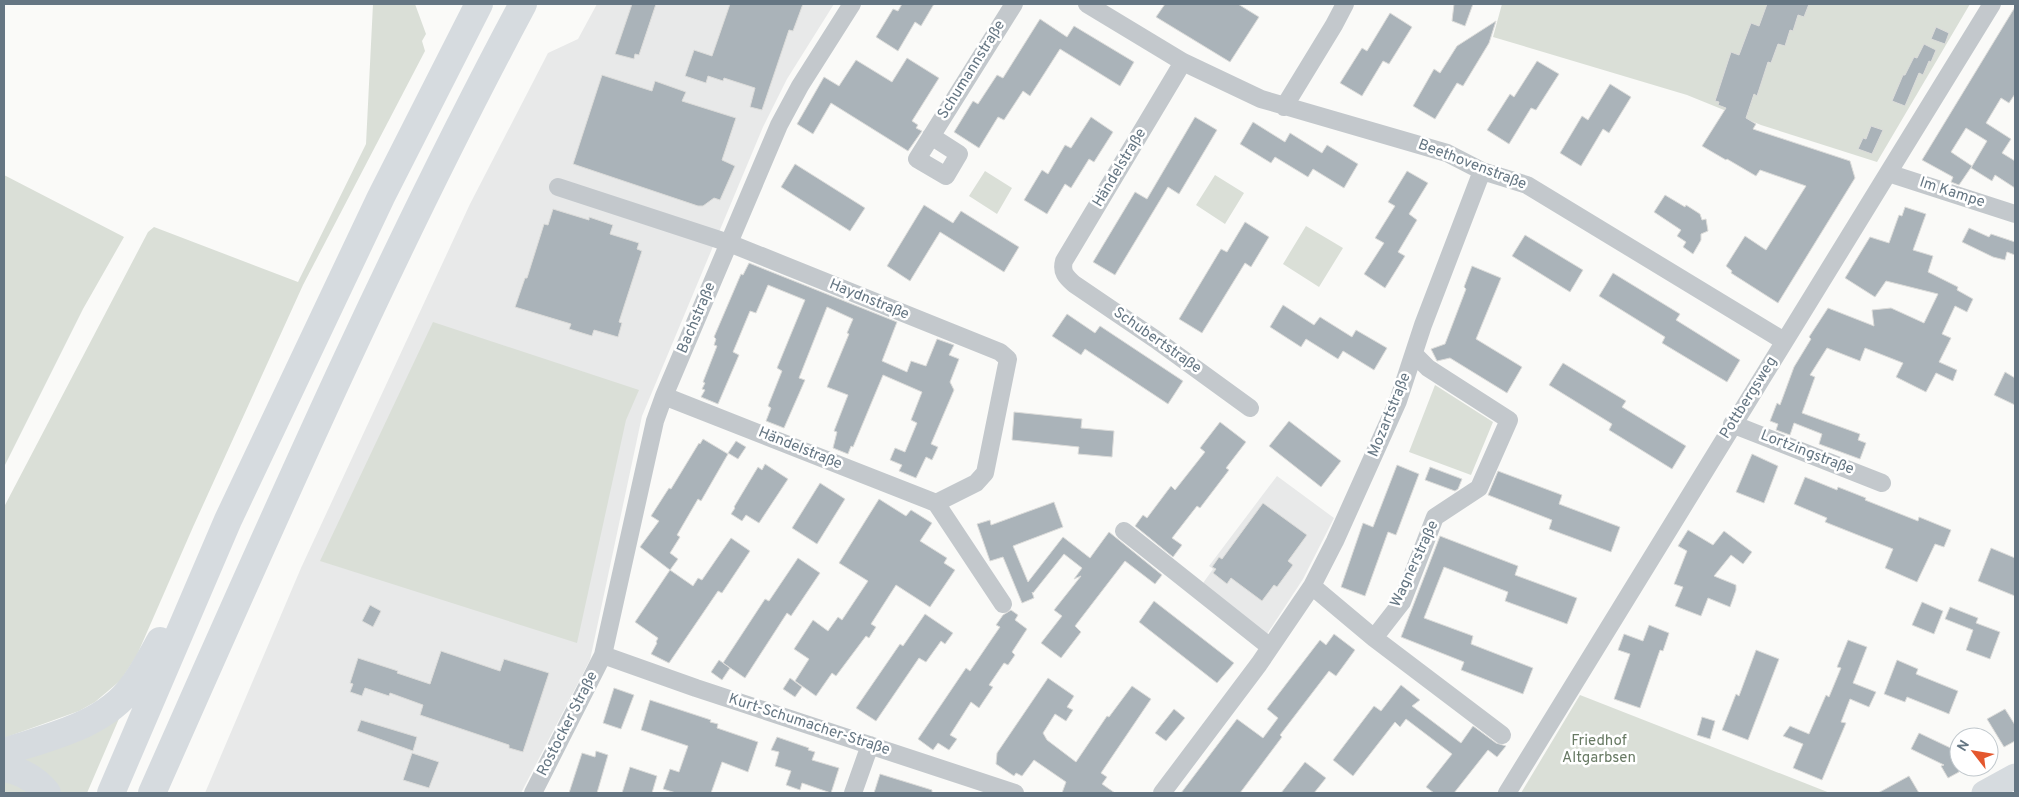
<svg xmlns="http://www.w3.org/2000/svg" width="2019" height="797" font-family="Overpass,sans-serif">
<style>
.built{fill:#e8e9e9}
.green{fill:#dadfd7}
.building{fill:#aab3b9;stroke:#dcdcda}
.lines{fill:none;stroke-linecap:round;stroke-linejoin:round}
.street{stroke:#c3c8cc;stroke-width:18}
.secondary{stroke:#d6dbdf;stroke-width:25}
.highway{stroke:#d6dbdf;stroke-width:28}
.labels{text-anchor:middle;dominant-baseline:central;stroke-width:5;stroke-linejoin:round;paint-order:stroke}
.street-label{font-size:15px;fill:#657683;stroke:#fff}
.park-label{font-size:15px;fill:#687a64;stroke:#fff}
</style>
<rect width="100%" height="100%" fill="#fafaf8"/>
<path class="built" d="M 597,4 L 834,4 L 787,79 L 763,127 L 642,416 L 590,660 L 521,793 L 205,793 L 301,568 L 470,204 L 548,53 L 578,39 Z
M 1277,476 L 1334,518 L 1303,579 L 1267,634 L 1201,586 L 1213,569 L 1209,566 Z"/>
<path class="green" d="M 373,4 L 415,4 L 426,34 L 422,41 L 425,51 L 303,285 L 193,527 L 137,655 L 121,680 L 95,702 L 79,711 L 4,738 L 4,507 L 148,232 L 154,227 L 298,282 L 366,144 Z
M 1502,4 L 1970,4 L 1877,162 L 1761,125 L 1687,95 L 1493,37 Z
M 985,171 L 1012,188 L 997,214 L 969,196 Z
M 4,175 L 124,237 L 83,309 L 4,467 Z
M 1215,175 L 1244,193 L 1225,224 L 1196,205 Z
M 1306,226 L 1343,248 L 1319,287 L 1283,264 Z
M 433,322 L 639,390 L 626,420 L 577,643 L 320,561 Z
M 1435,385 L 1493,422 L 1471,475 L 1409,452 Z
M 1580,695 L 1830,793 L 1521,793 Z
M 121,714 L 87,793 L 56,793 L 4,758 Z
M 4,778 L 31,793 L 4,793 Z"/>
<path class="building" d="M 632,4 L 656,4 L 639,55 L 635,54 L 634,59 L 615,54 Z
M 730,4 L 803,4 L 793,31 L 789,30 L 762,110 L 750,107 L 755,88 L 724,78 L 723,81 L 708,76 L 706,83 L 685,76 L 694,50 L 712,56 Z
M 902,4 L 934,4 L 921,26 L 915,22 L 898,51 L 876,37 L 893,9 L 898,11 Z
M 1165,4 L 1238,4 L 1259,17 L 1230,62 L 1156,17 Z
M 1454,4 L 1473,4 L 1465,26 L 1452,21 Z
M 1767,4 L 1809,4 L 1804,17 L 1798,15 L 1793,31 L 1790,30 L 1785,46 L 1778,44 L 1771,63 L 1768,62 L 1757,96 L 1754,94 L 1746,118 L 1756,124 L 1753,129 L 1850,161 L 1855,178 L 1778,303 L 1731,273 L 1732,271 L 1726,266 L 1745,236 L 1766,250 L 1806,186 L 1760,170 L 1756,176 L 1727,159 L 1726,160 L 1702,146 L 1726,108 L 1718,105 L 1719,102 L 1715,101 L 1731,52 L 1739,55 L 1751,23 L 1759,26 Z
M 2015,7 L 2015,94 L 2009,103 L 2001,98 L 1986,123 L 2011,139 L 2002,153 L 2015,161 L 2015,188 L 1995,175 L 1992,181 L 1971,168 L 1987,141 L 1966,128 L 1951,152 L 1972,166 L 1959,185 L 1951,182 L 1953,177 L 1922,160 Z
M 1390,13 L 1412,27 L 1389,64 L 1383,61 L 1362,96 L 1340,83 L 1362,48 L 1367,51 Z
M 1040,19 L 1067,37 L 1074,26 L 1134,62 L 1120,86 L 1060,49 L 1030,96 L 1023,91 L 1004,120 L 998,117 L 979,148 L 954,132 L 973,101 L 978,104 L 997,75 L 1003,78 Z
M 1496,21 L 1489,43 L 1463,86 L 1457,83 L 1435,119 L 1413,106 L 1434,69 L 1440,73 L 1457,46 Z
M 1936,27 L 1949,33 L 1945,44 L 1931,39 Z
M 1924,44 L 1936,50 L 1931,62 L 1929,61 L 1923,75 L 1919,73 L 1905,106 L 1892,101 L 1903,75 L 1905,75 L 1914,57 L 1917,58 Z
M 907,58 L 939,78 L 912,121 L 918,125 L 916,128 L 922,131 L 908,151 L 831,103 L 813,134 L 797,124 L 824,77 L 839,86 L 856,60 L 892,82 Z
M 1537,61 L 1559,74 L 1536,110 L 1531,108 L 1509,144 L 1487,130 L 1510,94 L 1514,97 Z
M 602,75 L 652,91 L 655,81 L 686,92 L 682,101 L 736,118 L 722,160 L 735,166 L 720,200 L 714,198 L 703,206 L 698,206 L 573,164 Z
M 1610,84 L 1631,97 L 1609,133 L 1603,129 L 1581,166 L 1560,153 L 1582,116 L 1588,120 Z
M 1091,117 L 1113,132 L 1094,162 L 1089,159 L 1071,188 L 1065,184 L 1047,214 L 1024,200 L 1042,170 L 1048,174 L 1065,145 L 1071,148 Z
M 1195,117 L 1217,130 L 1179,194 L 1168,187 L 1115,275 L 1093,262 L 1135,192 L 1147,199 Z
M 1253,122 L 1285,142 L 1290,133 L 1322,153 L 1327,145 L 1358,164 L 1344,188 L 1313,169 L 1308,177 L 1275,157 L 1271,163 L 1240,144 Z
M 1871,126 L 1883,130 L 1872,154 L 1858,149 L 1863,138 L 1866,139 Z
M 795,164 L 865,208 L 850,231 L 781,187 Z
M 1407,171 L 1428,183 L 1409,214 L 1417,220 L 1398,252 L 1405,256 L 1385,288 L 1364,274 L 1384,243 L 1375,238 L 1395,206 L 1388,202 Z
M 1665,195 L 1685,207 L 1686,205 L 1700,214 L 1702,220 L 1706,219 L 1708,231 L 1701,234 L 1701,240 L 1693,254 L 1683,247 L 1686,242 L 1677,236 L 1681,230 L 1654,212 Z
M 924,205 L 953,223 L 961,211 L 1019,247 L 1004,272 L 940,232 L 910,281 L 887,266 Z
M 1905,207 L 1926,214 L 1913,250 L 1933,256 L 1928,272 L 1958,287 L 1957,290 L 1973,299 L 1967,312 L 1955,306 L 1942,334 L 1951,338 L 1939,362 L 1957,370 L 1953,381 L 1936,373 L 1926,392 L 1896,377 L 1903,363 L 1865,348 L 1860,361 L 1827,348 L 1810,375 L 1815,377 L 1802,413 L 1860,434 L 1858,440 L 1866,443 L 1860,459 L 1819,444 L 1822,434 L 1794,423 L 1790,435 L 1776,430 L 1778,424 L 1770,421 L 1777,403 L 1780,405 L 1794,367 L 1811,339 L 1809,337 L 1828,308 L 1874,326 L 1872,310 L 1891,308 L 1924,323 L 1938,294 L 1886,281 L 1875,297 L 1845,278 L 1870,237 L 1889,243 L 1899,215 L 1902,216 Z
M 553,209 L 589,220 L 589,217 L 613,225 L 610,234 L 639,243 L 637,249 L 642,251 L 619,322 L 622,323 L 618,337 L 594,330 L 592,336 L 569,329 L 571,324 L 515,307 L 525,278 L 527,278 L 544,224 L 548,225 Z
M 1245,222 L 1269,237 L 1251,267 L 1245,263 L 1202,333 L 1179,319 L 1221,249 L 1227,252 Z
M 1969,228 L 1989,237 L 1991,234 L 2015,242 L 2015,255 L 2007,252 L 2005,260 L 1993,257 L 1962,242 Z
M 1525,235 L 1583,270 L 1570,292 L 1512,256 Z
M 749,263 L 897,322 L 882,361 L 907,372 L 911,361 L 926,366 L 937,339 L 954,345 L 949,355 L 959,359 L 950,382 L 954,390 L 931,444 L 938,447 L 932,460 L 926,457 L 916,478 L 899,471 L 902,465 L 890,460 L 895,448 L 905,452 L 917,423 L 911,420 L 922,392 L 883,375 L 853,447 L 851,446 L 848,454 L 833,448 L 837,432 L 834,431 L 848,395 L 827,387 L 849,334 L 847,333 L 853,319 L 827,307 L 799,378 L 805,380 L 784,428 L 766,421 L 771,408 L 768,406 L 782,371 L 777,368 L 805,300 L 768,285 L 756,313 L 750,311 L 733,352 L 739,355 L 718,404 L 701,397 L 705,390 L 702,389 L 705,383 L 703,382 L 717,346 L 714,345 L 716,339 L 714,337 L 741,274 L 743,275 Z
M 1472,266 L 1501,278 L 1476,339 L 1522,367 L 1507,393 L 1450,358 L 1437,361 L 1431,349 L 1445,344 L 1466,289 L 1464,287 Z
M 1613,273 L 1680,314 L 1676,320 L 1740,360 L 1727,382 L 1662,343 L 1665,337 L 1599,296 Z
M 1283,305 L 1314,325 L 1320,317 L 1352,337 L 1356,330 L 1387,348 L 1374,370 L 1343,351 L 1338,359 L 1306,339 L 1301,347 L 1270,327 Z
M 1067,314 L 1095,333 L 1100,326 L 1183,381 L 1168,404 L 1085,349 L 1081,355 L 1052,336 Z
M 1563,363 L 1626,401 L 1622,407 L 1686,446 L 1672,469 L 1609,430 L 1612,424 L 1549,385 Z
M 2005,372 L 2015,378 L 2015,405 L 1994,395 Z
M 1014,412 L 1082,419 L 1081,428 L 1114,431 L 1112,457 L 1078,454 L 1079,447 L 1012,440 Z
M 1289,421 L 1341,461 L 1321,487 L 1269,446 Z
M 1220,422 L 1246,442 L 1226,468 L 1229,470 L 1200,508 L 1197,506 L 1172,538 L 1182,545 L 1173,557 L 1135,526 L 1143,515 L 1147,518 L 1171,486 L 1175,490 L 1205,452 L 1200,448 Z
M 703,439 L 728,454 L 701,501 L 698,499 L 677,535 L 680,537 L 670,553 L 678,559 L 670,570 L 640,547 L 659,521 L 651,516 L 669,488 L 671,489 L 699,443 L 700,444 Z
M 736,441 L 746,447 L 738,459 L 728,453 Z
M 1752,454 L 1778,466 L 1764,503 L 1736,492 Z
M 765,464 L 788,479 L 759,523 L 746,515 L 742,521 L 731,514 L 735,508 L 734,507 L 758,467 L 762,470 Z
M 1397,465 L 1419,474 L 1396,535 L 1388,532 L 1365,596 L 1341,587 L 1363,523 L 1373,527 Z
M 1430,467 L 1462,479 L 1458,489 L 1455,491 L 1425,480 Z
M 1498,471 L 1562,495 L 1559,504 L 1620,527 L 1611,552 L 1549,529 L 1552,520 L 1488,495 Z
M 1805,477 L 1837,490 L 1838,487 L 1866,498 L 1865,500 L 1918,521 L 1919,517 L 1951,530 L 1944,547 L 1935,544 L 1917,582 L 1885,568 L 1893,549 L 1825,522 L 1827,518 L 1794,504 Z
M 820,483 L 845,499 L 817,544 L 792,528 Z
M 879,499 L 906,516 L 911,510 L 932,523 L 920,541 L 947,558 L 944,563 L 955,570 L 930,607 L 896,585 L 871,624 L 876,627 L 869,638 L 866,636 L 836,676 L 832,673 L 816,696 L 795,681 L 809,659 L 794,649 L 813,620 L 828,631 L 838,617 L 842,620 L 868,581 L 839,563 Z
M 1054,502 L 1063,527 L 1013,546 L 1028,582 L 1063,537 L 1090,558 L 1109,532 L 1162,575 L 1155,584 L 1125,561 L 1075,626 L 1081,632 L 1061,658 L 1041,643 L 1062,616 L 1054,610 L 1081,576 L 1074,579 L 1082,568 L 1064,554 L 1033,593 L 1032,592 L 1034,598 L 1022,603 L 1003,557 L 990,561 L 977,524 L 990,520 L 991,525 Z
M 1263,503 L 1307,535 L 1288,561 L 1293,565 L 1277,587 L 1274,585 L 1262,601 L 1231,578 L 1227,584 L 1213,573 L 1216,569 L 1212,567 L 1219,557 L 1222,559 Z
M 1688,530 L 1713,545 L 1724,531 L 1752,552 L 1743,564 L 1731,555 L 1714,576 L 1736,585 L 1736,590 L 1730,607 L 1708,598 L 1701,616 L 1675,606 L 1683,587 L 1674,584 L 1687,551 L 1678,546 Z
M 1440,536 L 1518,566 L 1515,575 L 1577,598 L 1567,624 L 1505,601 L 1508,592 L 1444,567 L 1424,618 L 1473,636 L 1471,644 L 1533,668 L 1523,694 L 1461,670 L 1464,662 L 1401,637 Z
M 731,538 L 750,551 L 722,593 L 718,591 L 669,663 L 651,654 L 657,643 L 656,642 L 658,638 L 635,622 L 670,570 L 693,586 L 698,578 L 702,580 Z
M 1991,548 L 2015,558 L 2015,596 L 1978,581 Z
M 798,558 L 820,573 L 791,616 L 787,613 L 745,678 L 723,663 L 765,599 L 769,601 Z
M 1154,601 L 1234,663 L 1217,683 L 1139,622 Z
M 1922,602 L 1943,611 L 1934,634 L 1912,625 Z
M 370,605 L 381,611 L 373,627 L 362,621 Z
M 1950,607 L 1978,618 L 1976,623 L 2000,632 L 1990,659 L 1966,650 L 1973,630 L 1945,619 Z
M 1011,610 L 1018,615 L 1015,620 L 1027,629 L 1012,652 L 1015,655 L 1008,665 L 1004,663 L 989,685 L 993,687 L 979,708 L 971,702 L 950,735 L 957,739 L 949,750 L 938,743 L 933,750 L 918,739 L 966,668 L 970,671 L 991,640 L 1000,627 L 996,625 L 1003,615 Z
M 925,614 L 953,633 L 945,644 L 941,641 L 926,662 L 919,658 L 876,721 L 856,708 L 900,644 L 903,646 Z
M 1649,625 L 1669,633 L 1663,651 L 1660,650 L 1640,708 L 1614,699 L 1630,654 L 1618,650 L 1624,634 L 1643,641 Z
M 1334,634 L 1355,650 L 1336,676 L 1329,671 L 1280,735 L 1282,737 L 1240,793 L 1181,793 L 1237,719 L 1263,738 L 1278,718 L 1267,709 L 1320,640 L 1326,645 Z
M 1848,640 L 1867,647 L 1853,683 L 1876,692 L 1869,707 L 1850,699 L 1841,722 L 1846,723 L 1822,780 L 1793,768 L 1803,744 L 1783,736 L 1790,726 L 1809,734 L 1826,695 L 1829,697 L 1841,668 L 1837,667 Z
M 1756,650 L 1779,659 L 1748,740 L 1722,730 L 1736,694 L 1739,696 Z
M 441,651 L 500,671 L 504,659 L 549,673 L 523,752 L 509,748 L 509,745 L 420,715 L 423,705 L 390,693 L 389,696 L 365,688 L 362,696 L 350,692 L 353,684 L 350,683 L 358,658 L 398,671 L 397,673 L 430,684 Z
M 719,660 L 730,668 L 722,680 L 711,672 Z
M 1897,660 L 1918,669 L 1916,674 L 1958,691 L 1949,714 L 1907,697 L 1905,702 L 1884,694 Z
M 790,678 L 802,687 L 795,697 L 783,689 Z
M 1048,678 L 1074,696 L 1067,707 L 1073,710 L 1066,721 L 1055,714 L 1043,733 L 1047,740 L 1076,762 L 1107,716 L 1109,717 L 1132,686 L 1151,699 L 1101,773 L 1107,777 L 1102,784 L 1115,793 L 1062,793 L 1066,782 L 1034,760 L 1022,776 L 1016,773 L 1014,776 L 996,764 L 997,753 Z
M 1401,685 L 1420,700 L 1412,706 L 1461,743 L 1473,726 L 1496,743 L 1506,746 L 1497,757 L 1488,750 L 1454,793 L 1434,793 L 1426,787 L 1452,754 L 1406,719 L 1400,727 L 1395,722 L 1353,776 L 1333,760 L 1374,706 L 1381,711 Z
M 614,688 L 634,695 L 621,729 L 603,723 Z
M 650,700 L 711,720 L 710,722 L 718,724 L 717,728 L 758,742 L 748,772 L 722,762 L 711,793 L 676,793 L 663,789 L 670,769 L 679,772 L 688,746 L 641,730 Z
M 1174,709 L 1185,718 L 1166,741 L 1155,733 Z
M 2005,709 L 2015,725 L 2015,741 L 2004,747 L 1987,719 Z
M 1702,717 L 1715,721 L 1710,739 L 1697,735 Z
M 361,720 L 417,737 L 413,751 L 357,731 Z
M 1919,733 L 1959,752 L 1959,772 L 1948,778 L 1941,766 L 1944,765 L 1911,749 Z
M 777,737 L 809,748 L 808,750 L 815,752 L 812,760 L 839,768 L 831,793 L 802,783 L 800,790 L 786,785 L 791,771 L 775,766 L 779,752 L 771,750 Z
M 596,751 L 608,755 L 597,793 L 569,793 L 582,753 L 595,757 Z
M 412,753 L 439,762 L 429,788 L 403,780 Z
M 1305,762 L 1326,778 L 1314,793 L 1281,793 Z
M 630,767 L 657,776 L 652,793 L 622,793 Z
M 880,774 L 932,790 L 932,793 L 874,793 Z
M 1909,776 L 1919,793 L 1878,793 Z"/>
<g class="lines">
<path class="street" d="M 1087,4 L 1183,62 L 1261,99 L 1447,153 L 1482,171 L 1527,185 L 1784,341
M 1183,62 L 1064,261 C 1061,272 1066,277 1074,284 L 1155,339 L 1250,408
M 1284,107 L 1334,25 L 1345,4
M 931,136 L 959,154 L 946,176 L 917,159 L 1014,4
M 1888,173 L 2015,214
M 558,187 L 729,243 L 1000,352 L 1008,359 L 985,473 L 976,483 L 936,503 L 664,396
M 1732,424 L 1882,483
M 936,503 L 1003,604
M 1124,531 L 1270,647
M 1312,586 L 1374,638 L 1502,735
M 1374,638 L 1402,602 L 1435,517 L 1479,488 L 1509,420 L 1428,368 L 1414,354
M 603,655 L 696,688 L 1015,793
M 533,793 L 603,655 L 655,421 L 664,396 L 779,125 L 800,86 L 852,4
M 853,793 L 870,745
M 1162,793 L 1259,664 L 1312,586 L 1335,541 L 1398,401 L 1423,325 L 1482,171
M 1507,793 L 1992,4"/>
<path class="secondary" d="M 1984,793 L 2015,776"/>
<path class="highway" d="M 4,752 C 48,737 103,726 132,687 C 143,673 151,657 160,641
M 4,768 C 21,771 36,779 47,793
M 111,793 L 228,520 L 381,197 L 479,4
M 152,793 C 270,527 386,260 523,4"/>
</g>
<g class="labels">
<g class="street-label">
<text transform="translate(972 70) rotate(-58)">Schumannstraße</text>
<text transform="translate(1472 165) rotate(21)">Beethovenstraße</text>
<text transform="translate(1120 168) rotate(-59)">Händelstraße</text>
<text transform="translate(1952 193) rotate(18)">Im Kampe</text>
<text transform="translate(869 300) rotate(22)">Haydnstraße</text>
<text transform="translate(697 318) rotate(-67)">Bachstraße</text>
<text transform="translate(1157 341) rotate(35)">Schubertstraße</text>
<text transform="translate(1749 398) rotate(-58)">Pottbergsweg</text>
<text transform="translate(1390 415) rotate(-68)">Mozartstraße</text>
<text transform="translate(800 449) rotate(22)">Händelstraße</text>
<text transform="translate(1807 453) rotate(21)">Lortzingstraße</text>
<text transform="translate(1415 564) rotate(-65)">Wagnerstraße</text>
<text transform="translate(568 724) rotate(-63)">Rostocker Straße</text>
<text transform="translate(809 725) rotate(18)">Kurt-Schumacher-Straße</text>
</g>
<g class="park-label">
<text x="1599" y="741">Friedhof<tspan x="1599" dy="17">Altgarbsen</tspan></text>
</g>
</g>
<rect width="2019" height="797" fill="none" stroke="#657683" stroke-width="10"/>
<g transform="translate(1974 752) rotate(301)"><circle r="24" fill="#ffffff" stroke="#c1c8cd"/>
<path d="M0-4L9 19L0 12L-9 19Z" fill="#e4572e"/>
<text y="-8" font-size="14" font-weight="bold" text-anchor="middle" fill="#657683">N</text>
</g>
</svg>
